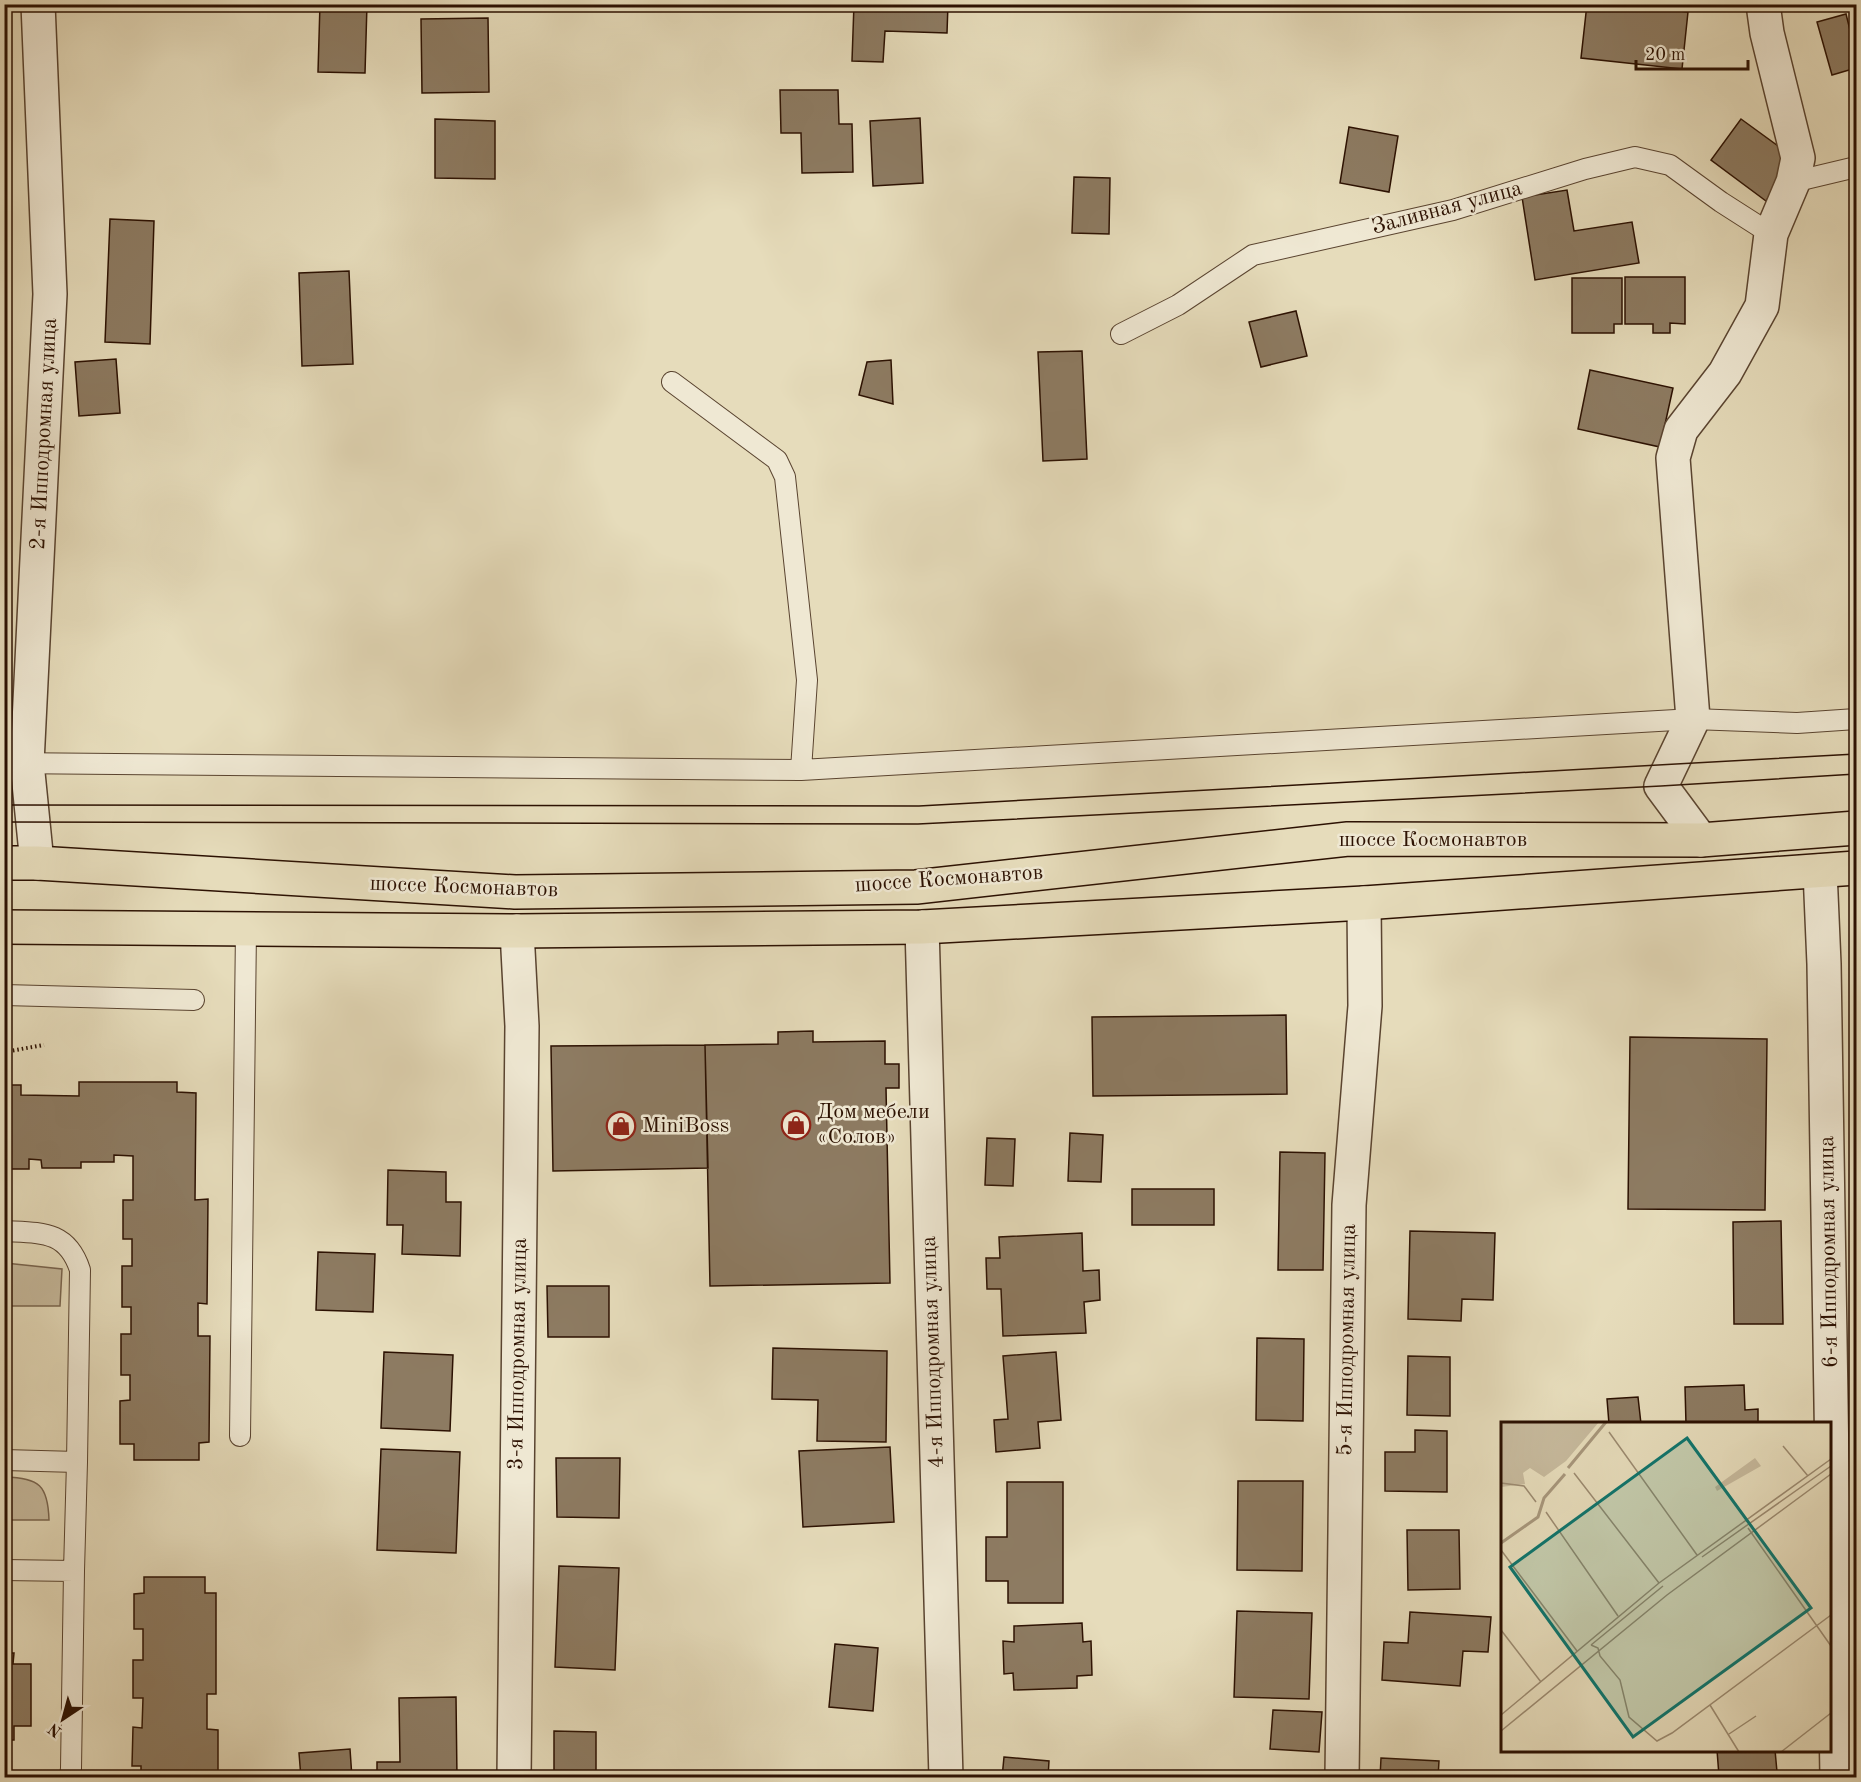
<svg xmlns="http://www.w3.org/2000/svg" width="1861" height="1782" font-family="'Old Standard TT',serif">
<style>
.green{fill:#c6b99c;stroke:#79654f;stroke-width:1.5}
.building{fill:#8d7b62;stroke:#2c1102;stroke-width:1.5}
.lines{fill:none;stroke-linecap:round;stroke-linejoin:round}
.service-casing{stroke:#5a4430;stroke-width:22}
.minor-casing{stroke:#5a4430;stroke-width:36}
.primary-casing{stroke:#2c1102;stroke-width:36}
.path{stroke:#2c1102;stroke-width:4;stroke-dasharray:1.5 3;stroke-linecap:butt}
.service{stroke:#efe8d3;stroke-width:20}
.minor{stroke:#efe8d3;stroke-width:33}
.primary{stroke:#e6dcbb;stroke-width:33}
.tram{stroke:#2c1102;stroke-width:1.5}
.labels{text-anchor:middle;dominant-baseline:central;stroke-width:5;stroke-linejoin:round;paint-order:stroke}
.street-label{font-size:22px;fill:#2c1102;stroke:#efe8d3}
.poi-label{font-size:22px;fill:#2c1102;stroke:#efe8d3;text-anchor:start}
.inset-river{fill:none;stroke:#a7977c;stroke-width:3}
.inset-road{fill:none;stroke:#9c8b71;stroke-width:1.5}
.view{fill:#0f766e;fill-opacity:0.15;stroke:#0f766e;stroke-width:3}
.inset-edge{fill:none;stroke:#2c1102;stroke-width:3}
</style>
<rect width="100%" height="100%" fill="#e6dcbb"/>
<filter id="stains"><feTurbulence type="fractalNoise" baseFrequency=".00333" numOctaves="4"/><feColorMatrix values="0 0 0 0 .2 0 0 0 0 .09 0 0 0 0 .02 0 0 0 .5 -.17"/></filter>
<radialGradient id="worn" r=".72"><stop offset=".6" stop-color="#630" stop-opacity="0"/><stop offset="1" stop-color="#630" stop-opacity=".3"/></radialGradient>
<path class="green" d="M 5,1263 L 62,1269 L 60,1306 L 5,1306 Z
M 5,1477 C 39,1478 48,1485 49,1520 L 5,1520 Z"/>
<path class="building" d="M 320,4 L 367,4 L 365,73 L 318,72 Z
M 854,4 L 948,4 L 947,33 L 885,31 L 883,62 L 852,61 Z
M 1587,4 L 1618,4 L 1688,12 L 1682,69 L 1581,58 Z
M 1846,14 L 1856,54 L 1856,68 L 1832,75 L 1817,22 Z
M 488,18 L 489,92 L 422,93 L 421,19 Z
M 780,90 L 838,90 L 839,124 L 852,124 L 853,172 L 802,173 L 801,133 L 781,133 Z
M 4,112 L 6,201 L 4,201 Z
M 920,118 L 923,183 L 873,186 L 870,121 Z
M 435,119 L 495,121 L 495,179 L 435,178 Z
M 1741,119 L 1796,159 L 1766,201 L 1711,160 Z
M 1349,127 L 1398,136 L 1389,192 L 1340,183 Z
M 1074,177 L 1110,178 L 1109,234 L 1072,233 Z
M 1567,190 L 1574,231 L 1632,222 L 1639,263 L 1535,280 L 1522,197 Z
M 110,219 L 154,221 L 150,344 L 105,342 Z
M 349,271 L 353,364 L 302,366 L 299,273 Z
M 1625,277 L 1685,277 L 1685,324 L 1670,323 L 1670,333 L 1653,333 L 1653,324 L 1625,324 Z
M 1572,278 L 1622,278 L 1622,324 L 1614,324 L 1614,333 L 1572,333 Z
M 1296,311 L 1307,356 L 1261,367 L 1249,322 Z
M 1082,351 L 1087,459 L 1043,461 L 1038,352 Z
M 116,359 L 120,413 L 79,416 L 75,362 Z
M 891,360 L 893,404 L 859,395 L 867,362 Z
M 1590,370 L 1673,388 L 1660,447 L 1578,429 Z
M 1286,1015 L 1287,1094 L 1093,1096 L 1092,1017 Z
M 813,1031 L 813,1042 L 885,1041 L 885,1064 L 899,1064 L 899,1088 L 886,1088 L 890,1283 L 710,1286 L 705,1045 L 778,1044 L 778,1032 Z
M 1630,1037 L 1767,1039 L 1765,1210 L 1628,1209 Z
M 705,1045 L 708,1168 L 553,1171 L 551,1046 Z
M 79,1082 L 177,1082 L 177,1092 L 196,1093 L 195,1200 L 208,1199 L 207,1304 L 198,1303 L 198,1336 L 210,1336 L 209,1442 L 199,1443 L 199,1460 L 134,1460 L 134,1444 L 120,1444 L 120,1401 L 130,1400 L 130,1375 L 121,1375 L 121,1334 L 131,1334 L 131,1307 L 122,1307 L 122,1266 L 132,1266 L 132,1239 L 123,1239 L 123,1200 L 133,1200 L 133,1156 L 114,1155 L 114,1162 L 81,1162 L 81,1168 L 42,1168 L 41,1160 L 29,1159 L 29,1169 L 4,1169 L 4,1085 L 21,1085 L 21,1095 L 79,1096 Z
M 1070,1133 L 1103,1135 L 1101,1182 L 1068,1181 Z
M 987,1138 L 1015,1139 L 1013,1186 L 985,1185 Z
M 1280,1152 L 1325,1153 L 1323,1270 L 1278,1270 Z
M 388,1170 L 446,1172 L 446,1202 L 461,1202 L 460,1256 L 402,1254 L 403,1225 L 387,1225 Z
M 1132,1189 L 1214,1189 L 1214,1225 L 1132,1225 Z
M 1781,1221 L 1783,1324 L 1734,1324 L 1733,1222 Z
M 1410,1231 L 1495,1233 L 1493,1300 L 1462,1299 L 1461,1321 L 1408,1319 Z
M 1082,1233 L 1083,1271 L 1099,1270 L 1100,1300 L 1084,1302 L 1086,1333 L 1003,1336 L 1001,1289 L 987,1289 L 986,1258 L 1000,1258 L 999,1237 Z
M 318,1252 L 375,1254 L 373,1312 L 316,1310 Z
M 547,1286 L 609,1286 L 609,1337 L 548,1337 Z
M 1257,1338 L 1304,1339 L 1303,1421 L 1256,1420 Z
M 773,1348 L 887,1351 L 886,1442 L 817,1441 L 818,1400 L 772,1399 Z
M 384,1352 L 453,1355 L 450,1431 L 381,1428 Z
M 1056,1352 L 1061,1420 L 1038,1422 L 1040,1448 L 996,1452 L 994,1420 L 1008,1419 L 1003,1356 Z
M 1408,1356 L 1450,1357 L 1450,1416 L 1407,1415 Z
M 1744,1385 L 1745,1410 L 1758,1409 L 1758,1424 L 1686,1424 L 1685,1387 Z
M 1638,1397 L 1641,1424 L 1609,1424 L 1607,1399 Z
M 1415,1430 L 1447,1431 L 1447,1492 L 1385,1491 L 1385,1452 L 1415,1452 Z
M 890,1447 L 894,1522 L 803,1527 L 799,1451 Z
M 381,1449 L 460,1452 L 456,1553 L 377,1550 Z
M 556,1458 L 620,1458 L 619,1518 L 557,1517 Z
M 1238,1481 L 1303,1481 L 1302,1571 L 1237,1570 Z
M 1007,1482 L 1063,1482 L 1063,1603 L 1008,1603 L 1008,1581 L 986,1581 L 986,1537 L 1007,1537 Z
M 1407,1530 L 1459,1530 L 1460,1589 L 1408,1590 Z
M 559,1566 L 619,1568 L 615,1670 L 555,1667 Z
M 144,1577 L 205,1577 L 205,1593 L 216,1593 L 216,1694 L 207,1694 L 207,1729 L 218,1730 L 218,1778 L 141,1778 L 141,1766 L 132,1766 L 133,1727 L 142,1728 L 143,1698 L 133,1698 L 133,1660 L 143,1660 L 143,1629 L 134,1629 L 134,1594 L 144,1593 Z
M 1237,1611 L 1312,1613 L 1309,1699 L 1234,1697 Z
M 1410,1612 L 1491,1617 L 1488,1652 L 1463,1651 L 1460,1686 L 1382,1680 L 1384,1642 L 1408,1643 Z
M 1082,1623 L 1083,1642 L 1091,1641 L 1092,1675 L 1077,1676 L 1077,1688 L 1014,1690 L 1013,1673 L 1004,1674 L 1003,1641 L 1014,1642 L 1014,1626 Z
M 835,1644 L 878,1648 L 873,1711 L 829,1707 Z
M 4,1653 L 14,1653 L 13,1664 L 31,1664 L 31,1726 L 14,1726 L 14,1740 L 4,1740 Z
M 456,1697 L 457,1778 L 377,1778 L 377,1762 L 400,1762 L 399,1698 Z
M 1273,1710 L 1322,1712 L 1319,1752 L 1270,1749 Z
M 554,1731 L 596,1732 L 596,1778 L 554,1778 Z
M 350,1749 L 352,1778 L 301,1778 L 299,1753 Z
M 1717,1750 L 1775,1750 L 1777,1772 L 1719,1776 Z
M 1004,1757 L 1049,1761 L 1048,1778 L 1002,1778 Z
M 1381,1758 L 1439,1761 L 1438,1778 L 1380,1778 Z"/>
<g class="lines">
<g class="service-casing">
<path id="service" d="M 1793,182 L 1856,167
M 1121,334 L 1178,305 L 1253,255 L 1453,210 L 1585,169 L 1635,157 L 1670,165 L 1721,202 L 1771,234
M 672,382 L 777,460 L 785,477 L 807,680 L 801,770
M 4,763 L 801,770 L 1693,719 L 1797,723 L 1856,719
M 4,995 L 194,1000
M 4,1231 C 41,1233 67,1230 80,1270 L 77,1462 L 4,1460
M 240,1436 L 246,929
M 4,1570 L 74,1571 L 71,1768 L 70,1778
M 74,1571 L 77,1462"/>
</g>
<g class="minor-casing">
<path id="minor" d="M 1701,840 L 1661,786 L 1693,719 L 1673,458 L 1681,430 L 1725,373 L 1762,306 L 1771,234 L 1793,182 L 1798,158 L 1767,33 L 1763,4
M 37,863 L 27,763 L 50,294 L 38,4
M 1820,871 L 1824,964 L 1837,1778
M 922,927 L 946,1778
M 514,1778 L 522,1026 L 517,931
M 1342,1778 L 1349,1205 L 1365,1006 L 1364,903"/>
</g>
<g class="primary-casing">
<path id="primary" d="M 4,863 L 37,863 L 515,892 L 916,887 L 1348,839 L 1701,840 L 1856,828
M 4,927 L 517,931 L 922,927 L 1364,903 L 1856,868"/>
</g>
<path class="path" d="M 4,1052 L 44,1045
M 4,1056 L 10,1056"/>
<use href="#service" class="service"/>
<use href="#minor" class="minor"/>
<use href="#primary" class="primary"/>
<path class="tram" d="M 4,805 L 919,806 L 1856,754
M 4,822 L 918,824 L 1661,786 L 1856,774"/>
</g>
<defs>
<g id="shop-ring" transform="scale(1.5)"><circle r="9.5" fill="#efe8d3" stroke="#8f2418" stroke-width="1.5"/><path d="M-5-2.5h2.3a2.7 3.5 0 0 1 5.4 0H5L5.5 6h-11ZM-1.5-2.5h3a1.5 2.3 0 0 0-3 0Z" fill="#8f2418"/></g>
</defs>
<g fill-rule="evenodd">
<use href="#shop-ring" x="796" y="1125"/>
<use href="#shop-ring" x="621" y="1126"/>
</g>
<g class="labels">
<g class="street-label">
<text transform="translate(1447 208) rotate(-15)">Заливная улица</text>
<text transform="translate(44 434) rotate(-87)">2-я Ипподромная улица</text>
<text x="1433" y="840">шоссе Космонавтов</text>
<text transform="translate(949 879) rotate(-4)">шоссе Космонавтов</text>
<text transform="translate(464 887) rotate(2)">шоссе Космонавтов</text>
<text transform="translate(1829 1252) rotate(-91)">6-я Ипподромная улица</text>
<text transform="translate(1347 1340) rotate(-89)">5-я Ипподромная улица</text>
<text transform="translate(933 1352) rotate(-92)">4-я Ипподромная улица</text>
<text transform="translate(518 1354) rotate(-89)">3-я Ипподромная улица</text>
</g>
<g class="poi-label">
<text x="817" y="1112">Дом мебели<tspan x="817" dy="25">«Солов»</tspan></text>
<text x="642" y="1126">MiniBoss</text>
</g>
</g>
<g transform="translate(1501 1422)">
<rect width="330" height="330" fill="#e6dcbb"/>
<path d="M 0,0 L 98,0 L 65,39 L 43,55 L 29,46 L 22,51 L 24,62 L 0,65 ZM 254,36 L 260,44 L 216,69 L 214,65 Z" fill="#c6b99c"/>
<path class="inset-river" d="M 67,46 L 105,0M 0,121 L 37,95 L 43,76 L 64,52"/>
<path class="inset-road" d="M 108,10 L 196,133M 282,24 L 307,54M 73,51 L 158,161M 0,61 L 23,64 L 35,80M 45,90 L 117,194M 247,106 L 330,224M 0,128 L 76,229M 201,135 L 330,44M 0,208 L 40,260M 90,223 L 97,226 L 99,234 L 119,258 L 128,295 L 156,319 L 171,311 L 330,193M 90,223 L 162,164M 209,283 L 238,330M 0,293 L 158,161 L 330,37M 0,309 L 166,173 L 330,52M 228,312 L 255,294M 280,330 L 330,291"/>
<path class="view" d="M 186,16 L 310,186 L 132,315 L 9,145 Z"/>
<rect width="330" height="330" class="inset-edge"/>
</g>
<rect width="1861" height="1782" fill="none" stroke="#e6dcbb" stroke-width="24"/>
<rect x="6" y="6" width="1849" height="1770" fill="none" stroke="#2c1102" stroke-width="3"/>
<rect x="12" y="12" width="1837" height="1758" fill="none" stroke="#2c1102" stroke-width="1.5"/>
<g transform="translate(63 1719) rotate(216)" stroke="#efe8d3" stroke-width="4.5" paint-order="stroke">
<path d="M0-4.5L10 22L0 15L-10 22Z" fill="#2c1102"/>
<text y="-9" font-size="16" font-weight="bold" text-anchor="middle" fill="#2c1102">N</text>
</g>
<path d="M1636 60v9h112v-9" fill="none" stroke="#2c1102" stroke-width="3"/>
<text x="1645" y="60" font-size="18" fill="#2c1102" stroke="#efe8d3" stroke-width="4.5" paint-order="stroke">20 m</text>
<rect width="100%" height="100%" filter="url(#stains)"/>
<rect width="100%" height="100%" fill="url(#worn)"/>
</svg>
